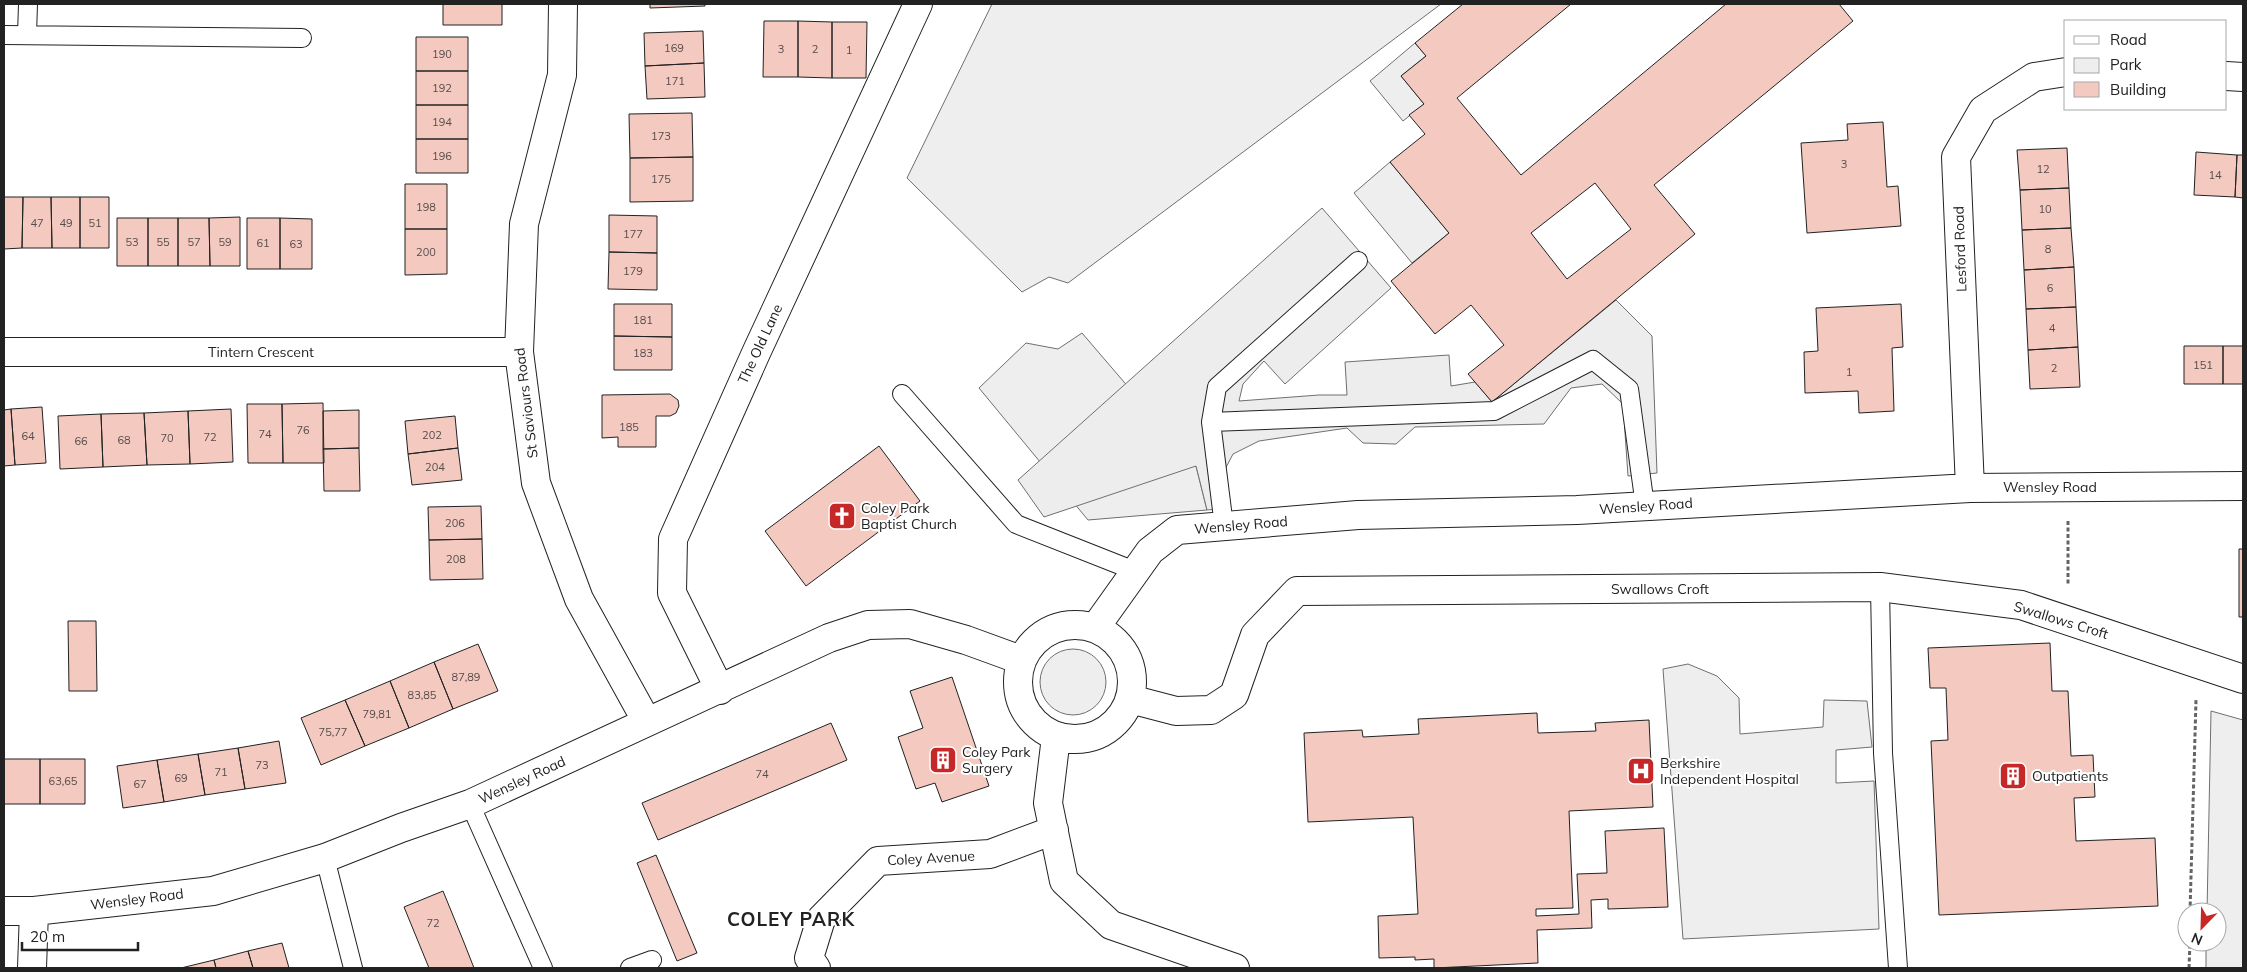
<svg xmlns="http://www.w3.org/2000/svg" width="2247" height="972" font-family="Mulish,sans-serif">
<style>
.green{fill:#eee;stroke:#6f6f6f}
.parking{fill:#ededed;stroke:#6f6f6f}
.building{fill:#f3c9c0;stroke:#222;fill-rule:evenodd}
.lines{fill:none;stroke-linecap:round;stroke-linejoin:round}
.lane-casing{stroke:#222;stroke-width:20}
.street-casing{stroke:#222;stroke-width:30}
.path{stroke:#646464;stroke-width:3;stroke-dasharray:4 2.5;stroke-linecap:butt}
.lane{stroke:#fff;stroke-width:18}
.street{stroke:#fff;stroke-width:28}
.labels{text-anchor:middle;dominant-baseline:central;stroke-width:4;stroke-linejoin:round;paint-order:stroke}
.number-label{font-size:11px;fill:#564c4a}
.street-label{font-size:14px;fill:#222;stroke:#fff}
.poi-label{font-size:14px;fill:#222;stroke:#fff;text-anchor:start}
.district-label{font-size:19px;font-weight:bold;letter-spacing:1px;fill:#222;stroke:#fff}
</style>
<rect width="100%" height="100%" fill="#fff"/>
<path class="green" d="M 992,4 L 1441,4 L 1068,283 L 1049,277 L 1022,292 L 907,178 Z
M 1415,43 L 1426,56 L 1401,76 L 1424,104 L 1403,121 L 1370,81 Z
M 1390,162 L 1449,233 L 1412,263 L 1354,193 Z
M 1082,333 L 1196,466 L 1207,510 L 1088,520 L 979,388 L 1026,343 L 1058,349 Z
M1040 682a33 33 0 1 1 66 0a33 33 0 1 1-66 0Z
M 1688,664 L 1717,676 L 1739,698 L 1740,734 L 1823,727 L 1824,700 L 1867,701 L 1872,747 L 1836,750 L 1836,783 L 1874,781 L 1879,929 L 1683,939 L 1663,669 Z
M 2211,711 L 2243,720 L 2243,968 L 2206,968 L 2206,942 L 2217,942 L 2217,912 L 2207,912 Z"/>
<path class="parking" d="M 1322,208 L 1391,288 L 1285,384 L 1264,361 L 1243,384 L 1239,401 L 1319,395 L 1347,395 L 1345,362 L 1449,355 L 1451,386 L 1475,382 L 1492,402 L 1616,300 L 1652,336 L 1657,473 L 1628,476 L 1623,404 L 1602,384 L 1571,388 L 1544,424 L 1415,427 L 1396,444 L 1363,443 L 1347,428 L 1259,441 L 1233,454 L 1222,475 L 1228,508 L 1207,510 L 1196,466 L 1044,517 L 1018,480 Z"/>
<path class="building" d="M 443,4 L 502,4 L 502,25 L 443,25 Z
M 650,4 L 705,4 L 705,6 L 650,8 Z
M 1463,4 L 1571,4 L 1457,98 L 1521,175 L 1726,4 L 1839,4 L 1853,21 L 1654,185 L 1695,234 L 1492,402 L 1468,374 L 1504,345 L 1471,305 L 1435,334 L 1391,281 L 1449,233 L 1390,162 L 1425,134 L 1409,115 L 1424,104 L 1401,76 L 1426,56 L 1415,43 ZM 1595,183 L 1631,229 L 1567,279 L 1531,233 Z
M 764,21 L 798,21 L 798,77 L 763,77 Z
M 798,21 L 832,22 L 832,78 L 798,77 Z
M 832,22 L 867,22 L 866,78 L 832,78 Z
M 703,31 L 704,63 L 645,66 L 644,33 Z
M 416,37 L 468,37 L 468,71 L 416,71 Z
M 704,63 L 705,97 L 647,99 L 645,66 Z
M 416,71 L 468,71 L 468,105 L 416,105 Z
M 416,105 L 468,105 L 468,139 L 416,139 Z
M 692,113 L 693,157 L 630,158 L 629,114 Z
M 1883,122 L 1887,187 L 1898,186 L 1901,226 L 1807,233 L 1801,143 L 1848,140 L 1847,124 Z
M 416,139 L 468,139 L 468,173 L 416,173 Z
M 2067,148 L 2069,188 L 2020,190 L 2017,150 Z
M 2196,152 L 2237,155 L 2235,197 L 2194,195 Z
M 2237,155 L 2243,155 L 2243,198 L 2235,197 Z
M 693,157 L 693,201 L 630,202 L 630,158 Z
M 405,184 L 447,184 L 447,229 L 405,229 Z
M 2069,188 L 2071,228 L 2022,230 L 2020,190 Z
M 4,197 L 23,197 L 22,248 L 4,249 Z
M 23,197 L 51,197 L 52,248 L 22,248 Z
M 51,197 L 80,197 L 80,248 L 52,248 Z
M 80,197 L 109,197 L 109,248 L 80,248 Z
M 609,215 L 657,216 L 657,253 L 609,252 Z
M 240,217 L 240,266 L 210,266 L 209,218 Z
M 117,218 L 148,218 L 148,266 L 117,266 Z
M 148,218 L 178,218 L 178,266 L 148,266 Z
M 178,218 L 209,218 L 210,266 L 178,266 Z
M 247,218 L 280,218 L 280,269 L 247,269 Z
M 280,218 L 312,219 L 312,269 L 280,269 Z
M 2071,228 L 2074,267 L 2024,270 L 2022,230 Z
M 405,229 L 447,229 L 447,274 L 405,275 Z
M 609,252 L 657,253 L 657,290 L 608,289 Z
M 2074,267 L 2076,307 L 2026,309 L 2024,270 Z
M 614,304 L 672,304 L 672,337 L 614,336 Z
M 1901,304 L 1903,347 L 1892,348 L 1894,411 L 1859,413 L 1858,391 L 1805,393 L 1804,352 L 1818,351 L 1816,308 Z
M 2076,307 L 2078,347 L 2028,350 L 2026,309 Z
M 614,336 L 672,337 L 672,370 L 614,370 Z
M 2184,346 L 2223,346 L 2223,384 L 2184,384 Z
M 2223,346 L 2243,346 L 2243,384 L 2223,384 Z
M 2078,347 L 2080,387 L 2030,389 L 2028,350 Z
M 670,394 L 678,400 L 679,406 L 676,413 L 670,416 L 656,416 L 656,447 L 618,447 L 618,437 L 602,438 L 602,395 Z
M 323,403 L 324,463 L 283,463 L 282,404 Z
M 247,404 L 282,404 L 283,463 L 248,463 Z
M 42,407 L 46,463 L 15,465 L 11,409 Z
M 11,409 L 15,465 L 4,466 L 4,410 Z
M 231,409 L 233,462 L 190,464 L 188,411 Z
M 359,410 L 359,448 L 323,449 L 323,411 Z
M 188,411 L 190,464 L 147,465 L 144,413 Z
M 144,413 L 147,465 L 103,467 L 101,414 Z
M 101,414 L 103,467 L 60,469 L 58,416 Z
M 455,416 L 458,448 L 408,454 L 405,421 Z
M 879,446 L 920,501 L 806,586 L 765,531 Z
M 359,448 L 360,491 L 324,491 L 323,449 Z
M 458,448 L 462,480 L 412,485 L 408,454 Z
M 481,506 L 482,539 L 429,540 L 428,507 Z
M 482,539 L 483,579 L 430,580 L 429,540 Z
M 2239,549 L 2243,549 L 2243,617 L 2239,617 Z
M 68,621 L 96,621 L 97,691 L 69,691 Z
M 2050,643 L 2052,691 L 2068,691 L 2071,756 L 2093,755 L 2095,797 L 2074,798 L 2076,841 L 2155,838 L 2158,906 L 1939,915 L 1931,741 L 1948,740 L 1946,688 L 1930,688 L 1928,648 Z
M 478,644 L 498,691 L 453,709 L 434,662 Z
M 434,662 L 453,709 L 409,728 L 390,681 Z
M 952,677 L 989,786 L 942,802 L 935,783 L 916,789 L 898,737 L 923,728 L 910,691 Z
M 390,681 L 409,728 L 365,746 L 345,700 Z
M 345,700 L 365,746 L 321,765 L 301,718 Z
M 1537,713 L 1538,733 L 1596,731 L 1595,723 L 1649,720 L 1653,807 L 1569,811 L 1573,908 L 1536,909 L 1536,916 L 1579,914 L 1577,874 L 1607,873 L 1605,831 L 1664,828 L 1668,907 L 1608,909 L 1608,899 L 1591,900 L 1592,928 L 1537,930 L 1538,963 L 1434,968 L 1434,959 L 1415,960 L 1415,957 L 1379,958 L 1378,916 L 1418,914 L 1413,817 L 1308,822 L 1304,733 L 1362,730 L 1363,737 L 1419,734 L 1418,719 Z
M 831,723 L 847,760 L 658,840 L 642,803 Z
M 279,741 L 286,783 L 245,789 L 238,748 Z
M 238,748 L 245,789 L 205,795 L 198,754 Z
M 198,754 L 205,795 L 164,802 L 157,760 Z
M 4,759 L 40,759 L 40,804 L 4,804 Z
M 40,759 L 85,759 L 85,804 L 40,804 Z
M 157,760 L 164,802 L 123,808 L 117,766 Z
M 656,855 L 697,953 L 677,961 L 637,863 Z
M 443,891 L 463,940 L 474,968 L 429,968 L 404,907 Z
M 282,943 L 289,968 L 253,968 L 248,951 Z
M 248,951 L 253,968 L 216,968 L 214,960 Z
M 214,960 L 216,968 L 181,968 Z"/>
<g class="lines">
<g class="lane-casing">
<path id="lane" d="M 4,35 L 302,38
M 27,35 L 28,4
M 902,394 L 1016,524 L 1135,571
M 1211,422 L 1217,387 L 1358,261
M 1224,526 L 1211,422 L 1494,411 L 1593,360 L 1629,389 L 1645,506
M 1880,587 L 1883,753 L 1898,968
M 470,804 L 543,968
M 325,858 L 353,968
M 630,968 L 652,960"/>
</g>
<g class="street-casing">
<path id="street" d="M 563,4 L 562,75 L 524,224 L 519,352 L 536,483 L 579,599 L 647,722
M 2226,76 L 2243,77
M 4,352 L 519,352
M 1970,488 L 1956,157 L 1983,110 L 2034,77 L 2066,72
M1018 682a57 57 0 1 1 114 0a57 57 0 1 1-114 0Z
M 1095,628 L 1150,551 L 1177,530 L 1358,515 L 1577,510 L 1970,488 L 2243,486
M 720,690 L 672,593 L 673,539 L 756,353 L 918,4
M 1130,699 L 1176,711 L 1211,710 L 1234,695 L 1255,635 L 1297,591 L 1880,587 L 2021,605 L 2243,679
M 1056,737 L 1048,803 L 1064,881 L 1111,925 L 1235,968
M 4,911 L 34,911 L 213,891 L 325,858 L 401,828 L 470,804 L 829,638 L 868,625 L 910,624 L 966,640 L 1021,660
M 32,968 L 34,911
M 816,968 L 809,958 L 821,919 L 878,861 L 990,854 L 1054,830"/>
</g>
<path class="path" d="M 2068,521 L 2068,585
M 2190,912 L 2196,700
M 2189,968 L 2190,942"/>
<use href="#lane" class="lane"/>
<use href="#street" class="street"/>
</g>
<defs>
<g id="church-square" transform="scale(1.4375)"><rect x="-9" y="-9" width="18" height="18" rx="4" fill="#c62828" stroke="#fff"/><path d="M-1.2-6h2.4v3.5h3.3v2.4h-3.3V6h-2.4V-.1h-3.3v-2.4h3.3Z" fill="#fff"/></g>
<g id="building-square" transform="scale(1.4375)"><rect x="-9" y="-9" width="18" height="18" rx="4" fill="#c62828" stroke="#fff"/><path d="M-4-6H4V6H1V3H-1V6H-4ZM-2.5-4.3h1.7v1.8h-1.7ZM.8-4.3h1.7v1.8H.8ZM-2.5-1h1.7V.8h-1.7ZM.8-1h1.7V.8H.8Z" fill="#fff"/></g>
<g id="hospital-square" transform="scale(1.4375)"><rect x="-9" y="-9" width="18" height="18" rx="4" fill="#c62828" stroke="#fff"/><path d="M-5-5h3v3.5h4V-5h3V5h-3V1.5h-4V5h-3Z" fill="#fff"/></g>
</defs>
<g fill-rule="evenodd">
<use href="#church-square" x="842" y="516"/>
<use href="#building-square" x="943" y="760"/>
<use href="#hospital-square" x="1641" y="771"/>
<use href="#building-square" x="2013" y="776"/>
</g>
<g class="labels">
<g class="number-label">
<text x="674" y="48">169</text>
<text x="781" y="49">3</text>
<text x="815" y="49">2</text>
<text x="849" y="50">1</text>
<text x="442" y="54">190</text>
<text x="675" y="81">171</text>
<text x="442" y="88">192</text>
<text x="442" y="122">194</text>
<text x="661" y="136">173</text>
<text x="442" y="156">196</text>
<text x="1844" y="164">3</text>
<text x="2043" y="169">12</text>
<text x="2215" y="175">14</text>
<text x="661" y="179">175</text>
<text x="426" y="207">198</text>
<text x="2045" y="209">10</text>
<text x="37" y="223">47</text>
<text x="66" y="223">49</text>
<text x="95" y="223">51</text>
<text x="633" y="234">177</text>
<text x="132" y="242">53</text>
<text x="163" y="242">55</text>
<text x="194" y="242">57</text>
<text x="225" y="242">59</text>
<text x="263" y="243">61</text>
<text x="296" y="244">63</text>
<text x="2048" y="249">8</text>
<text x="426" y="252">200</text>
<text x="633" y="271">179</text>
<text x="2050" y="288">6</text>
<text x="643" y="320">181</text>
<text x="2052" y="328">4</text>
<text x="643" y="353">183</text>
<text x="2203" y="365">151</text>
<text x="2054" y="368">2</text>
<text x="1849" y="372">1</text>
<text x="629" y="427">185</text>
<text x="303" y="430">76</text>
<text x="265" y="434">74</text>
<text x="432" y="435">202</text>
<text x="28" y="436">64</text>
<text x="210" y="437">72</text>
<text x="167" y="438">70</text>
<text x="124" y="440">68</text>
<text x="81" y="441">66</text>
<text x="435" y="467">204</text>
<text x="455" y="523">206</text>
<text x="456" y="559">208</text>
<text x="466" y="677">87,89</text>
<text x="422" y="695">83,85</text>
<text x="377" y="714">79,81</text>
<text x="333" y="732">75,77</text>
<text x="262" y="765">73</text>
<text x="221" y="772">71</text>
<text x="762" y="774">74</text>
<text x="181" y="778">69</text>
<text x="63" y="781">63,65</text>
<text x="140" y="784">67</text>
<text x="433" y="923">72</text>
</g>
<g class="street-label">
<text transform="translate(1960 249) rotate(-92)">Lesford Road</text>
<text transform="translate(760 344) rotate(-65)">The Old Lane</text>
<text x="261" y="352">Tintern Crescent</text>
<text transform="translate(526 403) rotate(-97)">St Saviours Road</text>
<text x="2050" y="487">Wensley Road</text>
<text transform="translate(1646 506) rotate(-4)">Wensley Road</text>
<text transform="translate(1241 525) rotate(-5)">Wensley Road</text>
<text x="1660" y="589">Swallows Croft</text>
<text transform="translate(2061 620) rotate(17)">Swallows Croft</text>
<text transform="translate(522 780) rotate(-25)">Wensley Road</text>
<text transform="translate(931 858) rotate(-3)">Coley Avenue</text>
<text transform="translate(137 899) rotate(-7)">Wensley Road</text>
</g>
<g class="poi-label">
<text x="861" y="508">Coley Park<tspan x="861" dy="16">Baptist Church</tspan></text>
<text x="962" y="752">Coley Park<tspan x="962" dy="16">Surgery</tspan></text>
<text x="1660" y="763">Berkshire<tspan x="1660" dy="16">Independent Hospital</tspan></text>
<text x="2032" y="776">Outpatients</text>
</g>
<g class="district-label">
<text x="791" y="919">COLEY PARK</text>
</g>
</g>
<rect width="2247" height="972" fill="none" stroke="#222222" stroke-width="10"/>
<rect x="2064" y="20" width="162" height="90" fill="#ffffff" stroke="#a7a7a7"/>
<rect x="2074" y="36" width="25" height="8" fill="#ffffff" stroke="#a7a7a7"/>
<text x="2110" y="45" font-size="15" fill="#222222">Road</text>
<rect x="2074" y="58" width="25" height="15" fill="#eeeeee" stroke="#a7a7a7"/>
<text x="2110" y="70" font-size="15" fill="#222222">Park</text>
<rect x="2074" y="82" width="25" height="15" fill="#f3c9c0" stroke="#a7a7a7"/>
<text x="2110" y="95" font-size="15" fill="#222222">Building</text>
<g transform="translate(2202 927) rotate(203)"><circle r="24" fill="#ffffff" stroke="#a7a7a7"/>
<path d="M0-4L9 19L0 12L-9 19Z" fill="#c62828"/>
<text y="-8" font-size="14" font-weight="bold" text-anchor="middle" fill="#222222">N</text>
</g>
<path d="M22 942v8h116v-8" fill="none" stroke="#222222" stroke-width="2.5"/>
<text x="30" y="942" font-size="15" fill="#222222" stroke="#ffffff" stroke-width="4" paint-order="stroke">20 m</text>
</svg>
